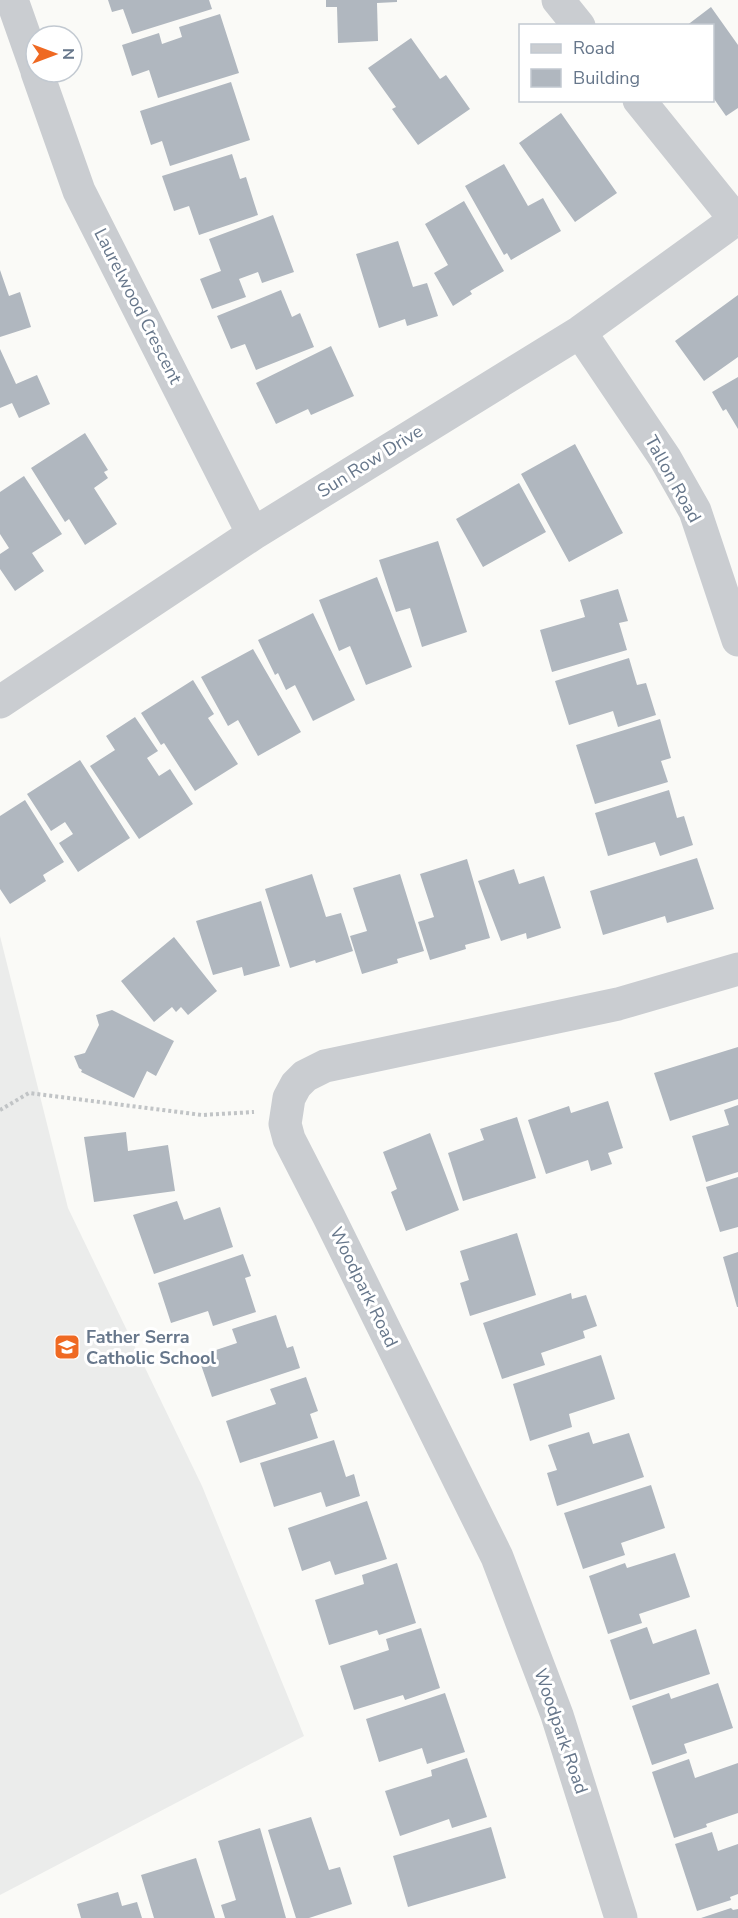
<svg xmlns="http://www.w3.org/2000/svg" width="738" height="1918" font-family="'Nunito Sans',sans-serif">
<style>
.built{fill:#ebeceb}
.building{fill:#b0b7bf}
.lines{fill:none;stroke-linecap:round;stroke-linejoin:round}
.path{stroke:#c1c4c6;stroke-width:4;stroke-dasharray:3 3;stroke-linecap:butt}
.minor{stroke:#cacdd1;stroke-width:33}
.labels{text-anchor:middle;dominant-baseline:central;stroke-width:6;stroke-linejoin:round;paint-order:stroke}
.street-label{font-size:18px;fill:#67778b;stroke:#fff}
.poi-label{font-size:18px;font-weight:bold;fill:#67778b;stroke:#fff;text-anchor:start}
</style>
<rect width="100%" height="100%" fill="#fafaf7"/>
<path class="built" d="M 0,936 L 68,1208 L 202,1486 L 304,1736 L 0,1895 Z"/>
<path class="building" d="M 108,0 L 209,0 L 212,9 L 132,34 L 123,9 L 112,12 Z
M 326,0 L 397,0 L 397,2 L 377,3 L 378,41 L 338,43 L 337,7 L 326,7 Z
M 711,7 L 738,45 L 738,108 L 726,116 L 712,96 L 712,26 L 686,26 Z
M 220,14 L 239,73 L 158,98 L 149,70 L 132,76 L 122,45 L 159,33 L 162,44 L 182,37 L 179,27 Z
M 411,38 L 440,79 L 446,75 L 470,109 L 418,145 L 392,109 L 396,107 L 368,68 Z
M 231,82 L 250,140 L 170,166 L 162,141 L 151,145 L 140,111 Z
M 561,113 L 617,193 L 575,222 L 519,143 Z
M 232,154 L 240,179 L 246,177 L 258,215 L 199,235 L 189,206 L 174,211 L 162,176 Z
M 504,164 L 528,206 L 543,198 L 561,231 L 511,260 L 507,253 L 504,255 L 465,186 Z
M 464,201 L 504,271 L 470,291 L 472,294 L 453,306 L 434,273 L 448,265 L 425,224 Z
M 273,215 L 294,272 L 262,283 L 258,272 L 239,279 L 246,297 L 212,309 L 200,279 L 221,271 L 209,239 Z
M 398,241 L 413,287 L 427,283 L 438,316 L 407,326 L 405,319 L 379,328 L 356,254 Z
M 0,270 L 9,296 L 20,292 L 31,327 L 0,337 Z
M 281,290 L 292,317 L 300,313 L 314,347 L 256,370 L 245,344 L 231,349 L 217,316 Z
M 738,295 L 738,357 L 704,381 L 675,341 Z
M 331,346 L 354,396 L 311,415 L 308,409 L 276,424 L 256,383 Z
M 0,349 L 16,384 L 37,375 L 50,404 L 19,418 L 12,403 L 0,408 Z
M 738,377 L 738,429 L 726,409 L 723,411 L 712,392 Z
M 85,433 L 108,470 L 104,472 L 108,478 L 94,488 L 117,524 L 85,545 L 69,519 L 65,522 L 31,468 Z
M 575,444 L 623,533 L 569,562 L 521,474 Z
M 24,476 L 62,534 L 32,553 L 44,571 L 15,591 L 0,569 L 0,554 L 9,548 L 0,534 L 0,492 Z
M 519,483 L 546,532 L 483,567 L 456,519 Z
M 438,541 L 467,632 L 422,647 L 410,608 L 396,612 L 379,560 Z
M 377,577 L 412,667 L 366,685 L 350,646 L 339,651 L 319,600 Z
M 618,589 L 628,621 L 619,623 L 627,650 L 552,672 L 540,630 L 585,617 L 580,600 Z
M 313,613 L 355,700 L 313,721 L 295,685 L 286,690 L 278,673 L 275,675 L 258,640 Z
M 253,649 L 301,732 L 258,756 L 238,720 L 228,726 L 201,677 Z
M 629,658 L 637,685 L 646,683 L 656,715 L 618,727 L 613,711 L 569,725 L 555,681 Z
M 193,680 L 214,714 L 208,718 L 238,764 L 195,791 L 164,743 L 161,745 L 141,713 Z
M 135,717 L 158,751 L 147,758 L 159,776 L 170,769 L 193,804 L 139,839 L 90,766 L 115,750 L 106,736 Z
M 660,719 L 671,758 L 661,761 L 668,782 L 595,804 L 576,745 Z
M 80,760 L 130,838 L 78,872 L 59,843 L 73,834 L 65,822 L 51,831 L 27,794 Z
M 669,790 L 677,818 L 684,816 L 693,845 L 660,856 L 655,842 L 608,856 L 595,813 Z
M 25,800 L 64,862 L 43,875 L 46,881 L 10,904 L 0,889 L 0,816 Z
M 697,858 L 714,909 L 667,923 L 665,916 L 603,935 L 590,891 Z
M 467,859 L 490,938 L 465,945 L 466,949 L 430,960 L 418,922 L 434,917 L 420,874 Z
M 514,869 L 519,884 L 544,876 L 561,928 L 527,939 L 526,933 L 501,941 L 478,881 Z
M 312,874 L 326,917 L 341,913 L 353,951 L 316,963 L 315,960 L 290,968 L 265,889 Z
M 400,874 L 424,951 L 397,959 L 398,963 L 362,974 L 350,936 L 367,931 L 353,888 Z
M 261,901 L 280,966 L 244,976 L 242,967 L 213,975 L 196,921 Z
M 174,937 L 217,991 L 188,1015 L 181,1007 L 176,1012 L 172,1007 L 154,1022 L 121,981 Z
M 112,1010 L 174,1041 L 156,1076 L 147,1071 L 134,1098 L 81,1072 L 82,1070 L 79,1068 L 74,1056 L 85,1053 L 99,1025 L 96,1015 Z
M 738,1047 L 738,1099 L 670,1121 L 654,1073 Z
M 608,1101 L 623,1148 L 608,1153 L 612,1164 L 591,1171 L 588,1160 L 546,1174 L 528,1120 L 569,1106 L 571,1113 Z
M 738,1105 L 738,1172 L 706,1182 L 692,1136 L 729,1125 L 724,1110 Z
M 517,1117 L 536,1178 L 463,1201 L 448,1153 L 484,1140 L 480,1129 Z
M 126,1132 L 128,1151 L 168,1145 L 175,1191 L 94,1202 L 84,1137 Z
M 430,1133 L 459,1210 L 406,1231 L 391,1192 L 397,1189 L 383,1152 Z
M 738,1177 L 738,1227 L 720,1232 L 706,1187 Z
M 177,1201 L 184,1220 L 220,1207 L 233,1247 L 154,1274 L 133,1215 Z
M 517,1233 L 536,1295 L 470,1316 L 460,1283 L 469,1280 L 460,1251 Z
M 738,1252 L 738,1307 L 737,1307 L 723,1257 Z
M 243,1254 L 251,1276 L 245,1278 L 256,1312 L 213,1326 L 208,1311 L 171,1323 L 158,1283 Z
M 571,1293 L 572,1299 L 586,1295 L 597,1326 L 583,1331 L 585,1338 L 541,1353 L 545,1365 L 502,1379 L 483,1323 Z
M 276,1315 L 287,1348 L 293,1346 L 300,1368 L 212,1397 L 198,1356 L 237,1343 L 232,1329 Z
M 601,1355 L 615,1399 L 569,1414 L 572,1427 L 530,1441 L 513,1384 Z
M 306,1377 L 318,1411 L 310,1414 L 318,1438 L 240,1463 L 226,1421 L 276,1404 L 270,1389 Z
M 589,1432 L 593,1444 L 629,1433 L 644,1477 L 557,1506 L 547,1473 L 557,1470 L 548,1445 Z
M 334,1440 L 346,1477 L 354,1474 L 360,1496 L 326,1507 L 321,1492 L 274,1507 L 260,1463 Z
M 651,1485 L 665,1528 L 621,1543 L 625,1555 L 583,1569 L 564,1513 Z
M 367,1501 L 387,1559 L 335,1575 L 330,1561 L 302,1571 L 288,1528 Z
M 675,1553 L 690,1597 L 639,1614 L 642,1623 L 608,1634 L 589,1576 L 625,1563 L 627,1568 Z
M 397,1563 L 416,1623 L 379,1635 L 377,1630 L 329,1645 L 315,1600 L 364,1584 L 362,1575 Z
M 647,1627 L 653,1644 L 696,1629 L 710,1674 L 630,1700 L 610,1640 Z
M 421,1628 L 440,1688 L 405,1700 L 403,1695 L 354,1710 L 340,1666 L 389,1650 L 386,1639 Z
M 718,1683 L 733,1728 L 684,1744 L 687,1753 L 652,1765 L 632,1706 L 669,1693 L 671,1699 Z
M 445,1693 L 465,1752 L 427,1764 L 422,1748 L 379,1762 L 366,1719 Z
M 467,1758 L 487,1817 L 452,1828 L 449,1819 L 400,1836 L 385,1791 L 432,1776 L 431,1770 Z
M 689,1759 L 695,1778 L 738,1763 L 738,1813 L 706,1824 L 707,1827 L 674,1838 L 652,1772 Z
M 311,1817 L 329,1870 L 340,1867 L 352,1904 L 309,1918 L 296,1918 L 268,1830 Z
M 491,1827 L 506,1878 L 408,1907 L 393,1856 Z
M 260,1828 L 286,1918 L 225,1918 L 221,1905 L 236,1900 L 218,1841 Z
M 712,1832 L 718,1851 L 738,1844 L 738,1894 L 730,1897 L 731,1900 L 697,1911 L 675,1844 Z
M 196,1858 L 215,1918 L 154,1918 L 141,1875 Z
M 118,1892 L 122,1906 L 137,1902 L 142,1918 L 81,1918 L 77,1904 Z
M 731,1908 L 733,1910 L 738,1909 L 738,1918 L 701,1918 Z"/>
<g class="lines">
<path class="path" d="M 0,1110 L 29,1093 L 202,1115 L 254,1112"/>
<path class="minor" d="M 12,0 L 36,68
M 558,0 L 579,26
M 37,72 L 79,191 L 253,534
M 639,100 L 735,219
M 580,332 L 665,458 L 695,511 L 738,640
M 0,702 L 253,534 L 580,332 L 738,218
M 621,1918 L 557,1715 L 497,1557 L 329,1217 L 289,1139 L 285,1124 L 289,1098 L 296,1085 L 305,1076 L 325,1066 L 618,1004 L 738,969"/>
</g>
<defs>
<g id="school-square" transform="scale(1.35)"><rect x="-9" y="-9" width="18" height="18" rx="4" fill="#ef6922" stroke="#fff"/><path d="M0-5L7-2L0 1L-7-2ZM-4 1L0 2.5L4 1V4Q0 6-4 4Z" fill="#fff"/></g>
</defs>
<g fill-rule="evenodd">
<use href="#school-square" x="67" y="1347"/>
</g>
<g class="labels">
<g class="street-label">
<text transform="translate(138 306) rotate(63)">Laurelwood Crescent</text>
<text transform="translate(370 461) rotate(-32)">Sun Row Drive</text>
<text transform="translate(673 479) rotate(61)">Tallon Road</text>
<text transform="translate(364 1287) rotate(64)">Woodpark Road</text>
<text transform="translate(561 1731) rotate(71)">Woodpark Road</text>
</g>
<g class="poi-label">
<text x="86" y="1337">Father Serra<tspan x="86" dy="21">Catholic School</tspan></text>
</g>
</g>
<rect x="519" y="24" width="195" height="78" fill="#ffffff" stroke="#c2c9d1" stroke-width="1.5"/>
<rect x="531" y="44" width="30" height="9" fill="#cacdd1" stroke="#c2c9d1" stroke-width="1.5"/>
<text x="573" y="54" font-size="18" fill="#67778b">Road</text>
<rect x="531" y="69" width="30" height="18" fill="#b0b7bf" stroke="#c2c9d1" stroke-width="1.5"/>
<text x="573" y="84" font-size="18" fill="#67778b">Building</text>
<g transform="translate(54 54) rotate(90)"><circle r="28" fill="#ffffff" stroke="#c2c9d1" stroke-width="1.5"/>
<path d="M0-4.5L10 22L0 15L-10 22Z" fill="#ef6922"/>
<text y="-9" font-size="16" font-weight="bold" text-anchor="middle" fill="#67778b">N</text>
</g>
</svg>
